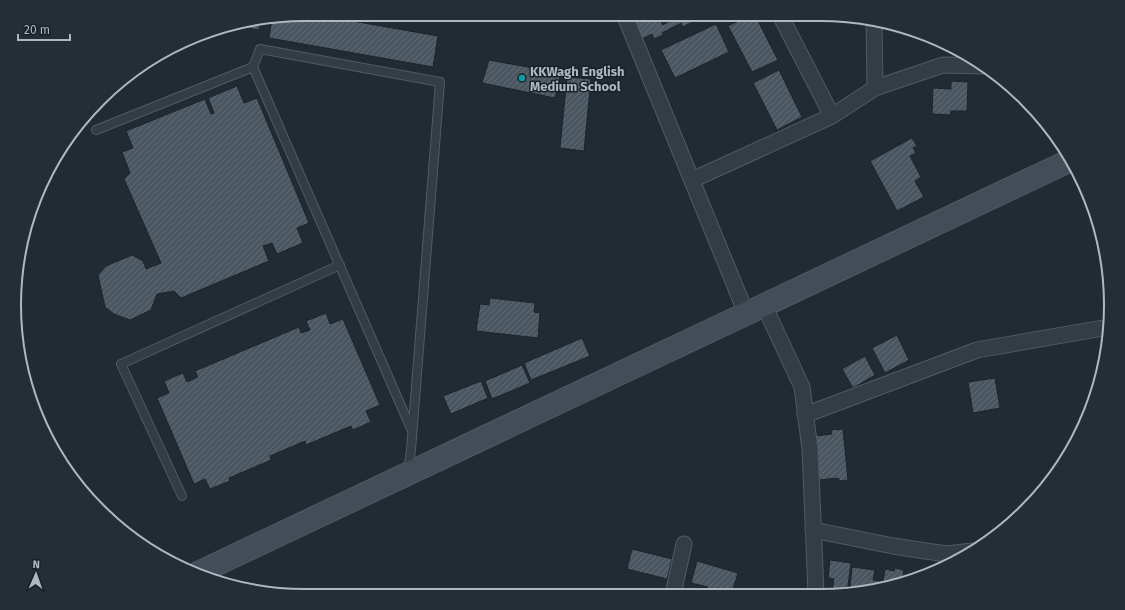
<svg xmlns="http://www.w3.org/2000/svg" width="1125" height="610" font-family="'Fira Sans',sans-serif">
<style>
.building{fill:url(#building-hatch);stroke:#1c242b}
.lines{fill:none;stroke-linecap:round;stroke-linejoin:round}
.lane-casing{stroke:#525b63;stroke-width:10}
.street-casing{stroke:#525b63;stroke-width:17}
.secondary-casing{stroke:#525b63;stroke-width:24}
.lane{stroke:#343d45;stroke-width:8}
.street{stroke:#343d45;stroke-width:15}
.secondary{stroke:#434d57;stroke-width:22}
.culture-dot{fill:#0f9aa8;stroke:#1a2229;stroke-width:1.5}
.labels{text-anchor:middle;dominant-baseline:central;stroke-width:3;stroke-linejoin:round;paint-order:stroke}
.poi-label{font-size:13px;font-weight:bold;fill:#afb8c2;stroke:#1a2229;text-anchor:start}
.rim{fill:none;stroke:#afb8c2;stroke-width:2}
</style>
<defs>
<pattern id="building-hatch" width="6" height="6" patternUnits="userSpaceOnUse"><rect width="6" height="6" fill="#4a5660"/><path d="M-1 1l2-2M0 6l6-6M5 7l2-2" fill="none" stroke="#626c75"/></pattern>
</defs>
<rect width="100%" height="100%" fill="#212b34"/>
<path class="building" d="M 305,14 L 313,14 L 438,36 L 433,67 L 269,38 L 272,19 Z
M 654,14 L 657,20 L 659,18 L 663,25 L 670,21 L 668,18 L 669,16 L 669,14 L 700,14 L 693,18 L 694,21 L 683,27 L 681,23 L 662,33 L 663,35 L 654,39 L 652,34 L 642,39 L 630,15 Z
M 722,14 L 735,14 L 725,20 Z
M 751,15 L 755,15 L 778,60 L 752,72 L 728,26 Z
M 260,21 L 259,30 L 235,26 Z
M 716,24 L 729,52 L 675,78 L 661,50 Z
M 489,60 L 561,73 L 555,98 L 482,83 Z
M 779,70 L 802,117 L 777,130 L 753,83 Z
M 134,71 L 132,82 L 122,80 L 128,74 Z
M 567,77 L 591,79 L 584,151 L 560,148 Z
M 951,81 L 968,82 L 967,111 L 951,111 L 950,115 L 932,114 L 933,88 L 951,89 Z
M 237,86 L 244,103 L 257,98 L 309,223 L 297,228 L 303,243 L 277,254 L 272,243 L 263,246 L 269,261 L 181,298 L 174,291 L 157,294 L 151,310 L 130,320 L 114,314 L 105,307 L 98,275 L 106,266 L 132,255 L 143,261 L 146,269 L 161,263 L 124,179 L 130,173 L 122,152 L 133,148 L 126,131 L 205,99 L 211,114 L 214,113 L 208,98 Z
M 912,138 L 917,146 L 913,148 L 916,153 L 910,156 L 921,177 L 915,181 L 924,197 L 897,211 L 870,161 Z
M 490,298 L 535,303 L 534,312 L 540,313 L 538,338 L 476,331 L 480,304 L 489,305 Z
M 326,313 L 330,324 L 343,319 L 380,405 L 366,411 L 371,422 L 353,430 L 351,426 L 306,445 L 305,441 L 270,456 L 271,460 L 229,478 L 230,481 L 210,489 L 205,479 L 194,484 L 157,398 L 169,393 L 164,381 L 183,373 L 187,382 L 198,377 L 195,371 L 299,327 L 301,333 L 310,330 L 306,321 Z
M 897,335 L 909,360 L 885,373 L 872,348 Z
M 582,338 L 590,356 L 531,380 L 524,363 Z
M 865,356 L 875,375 L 853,388 L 842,369 Z
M 522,365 L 530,383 L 492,399 L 485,381 Z
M 995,378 L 1000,408 L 973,413 L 968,382 Z
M 481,381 L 488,398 L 451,414 L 443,396 Z
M 843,429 L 848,480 L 840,481 L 838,478 L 819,480 L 815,436 L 832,434 L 831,430 Z
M 632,549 L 672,559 L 667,579 L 627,569 Z
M 830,560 L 851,563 L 847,593 L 832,591 L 834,579 L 828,578 Z
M 697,561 L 738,573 L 732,592 L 717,588 L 716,592 L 707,590 L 708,587 L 691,583 Z
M 852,567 L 875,570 L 873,580 L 880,581 L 879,589 L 868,591 L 850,588 Z
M 895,568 L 904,570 L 902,583 L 882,588 L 885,569 L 894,571 Z
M 921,571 L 930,573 L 920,578 Z"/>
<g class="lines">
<g class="lane-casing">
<path id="lane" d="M 253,67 L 412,431
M 96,130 L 253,67 L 260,49 L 440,82 L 411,450 L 408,471
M 182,496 L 121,364 L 340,265"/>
</g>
<g class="street-casing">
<path id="street" d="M 624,14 L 746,313
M 780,15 L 832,116
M 874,20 L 875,88
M 692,180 L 832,116 L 875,88 L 943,65 L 984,66
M 764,305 L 802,387 L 810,449 L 816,594
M 805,415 L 977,350 L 1109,327
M 813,530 L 893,546 L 946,554 L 973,551
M 673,594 L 684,544"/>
</g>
<g class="secondary-casing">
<path id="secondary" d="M 198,573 L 1071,160"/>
</g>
<use href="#lane" class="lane"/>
<use href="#street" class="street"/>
<use href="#secondary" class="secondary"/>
</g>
<circle class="culture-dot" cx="522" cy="78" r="4"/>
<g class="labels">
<g class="poi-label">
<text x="530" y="71">KKWagh English<tspan x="530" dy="15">Medium School</tspan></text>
</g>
</g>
<path d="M0 0H1125V610H0ZM305 21H820A284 284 0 0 1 1104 305V305A284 284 0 0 1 820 589H305A284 284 0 0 1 21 305V305A284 284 0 0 1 305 21Z" fill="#262e35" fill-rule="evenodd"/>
<path class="rim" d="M305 21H820A284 284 0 0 1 1104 305V305A284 284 0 0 1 820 589H305A284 284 0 0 1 21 305V305A284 284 0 0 1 305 21Z"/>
<g transform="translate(36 574) rotate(2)" stroke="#1a2229" stroke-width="3" paint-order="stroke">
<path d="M0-3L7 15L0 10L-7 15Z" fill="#afb8c2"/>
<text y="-6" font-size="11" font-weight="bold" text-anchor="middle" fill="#afb8c2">N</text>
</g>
<path d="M18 34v6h52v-6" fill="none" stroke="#afb8c2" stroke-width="2"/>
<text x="24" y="34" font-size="12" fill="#afb8c2" stroke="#1a2229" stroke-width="3" paint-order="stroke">20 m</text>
</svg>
